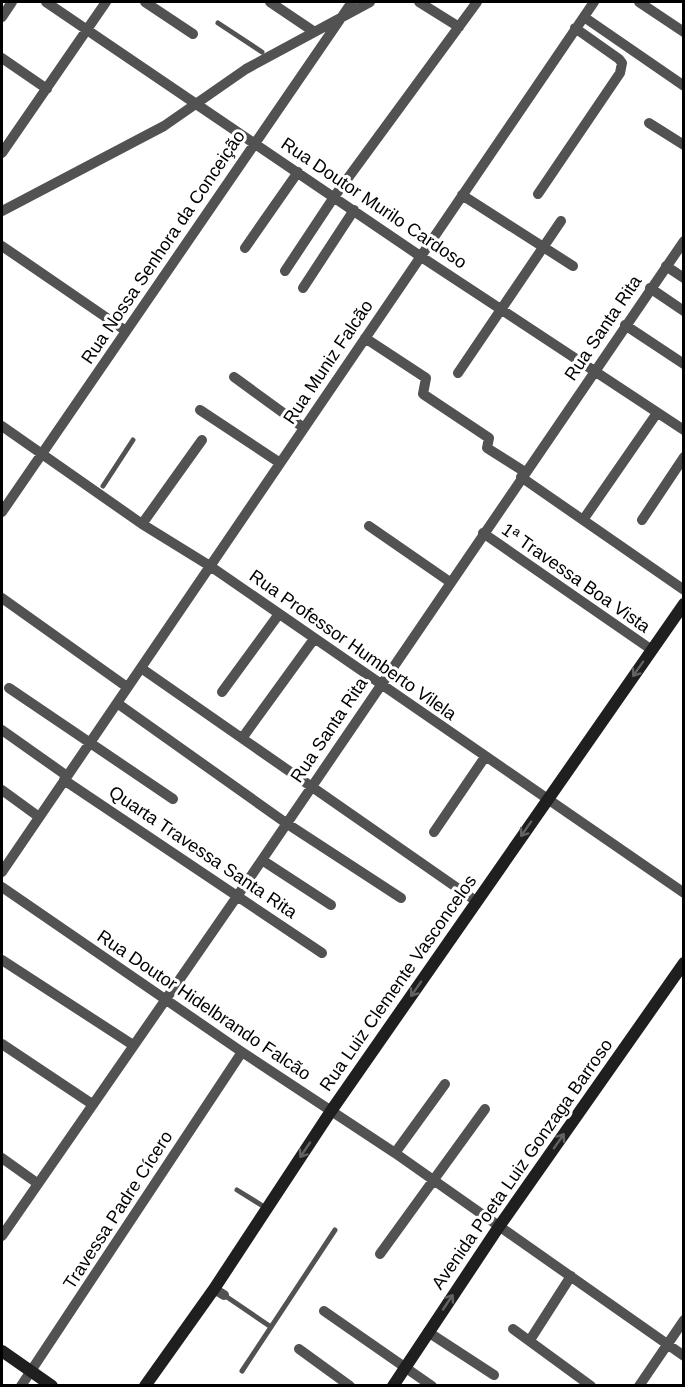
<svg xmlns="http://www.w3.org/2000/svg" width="685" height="1387" font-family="Helvetica,sans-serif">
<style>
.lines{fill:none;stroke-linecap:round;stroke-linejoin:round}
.lane{stroke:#525252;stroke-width:5}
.street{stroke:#525252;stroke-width:10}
.secondary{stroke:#1f1f1f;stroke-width:12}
.oneway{stroke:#626262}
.labels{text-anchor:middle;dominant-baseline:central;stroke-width:6;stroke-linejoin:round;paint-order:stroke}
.street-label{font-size:18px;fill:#000;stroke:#fff}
</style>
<rect width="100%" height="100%" fill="#fff"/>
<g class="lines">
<path class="lane" d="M 218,23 L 262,52
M 103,486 L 133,440
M 237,1190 L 266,1208
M 224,1295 L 271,1327
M 242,1371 L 335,1230"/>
<path class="street" d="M 46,2 L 420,256 L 684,430
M 145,2 L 193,34
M 270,2 L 313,31
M 419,2 L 459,27
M 639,2 L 684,32
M 2,17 L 12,2
M 584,17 L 684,86
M 2,58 L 47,89
M 649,123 L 684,145
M 2,153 L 106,2
M 538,194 L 620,73 L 622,63 L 619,59 L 575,28
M 462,195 L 573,266
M 2,211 L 164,126 L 246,69 L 370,2
M 2,246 L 126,331
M 245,248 L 298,172
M 666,266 L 684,278
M 285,271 L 334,197 L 477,2
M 303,288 L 354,210
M 650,288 L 684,311
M 625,325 L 684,364
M 365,338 L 426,378 L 423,394 L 489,438 L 487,448 L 525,472
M 458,373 L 561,221
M 234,377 L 304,428
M 200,410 L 280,463
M 2,426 L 142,524 L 210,566 L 684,893
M 521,477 L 684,590
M 2,512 L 352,2
M 583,520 L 657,413
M 642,520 L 684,457
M 142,524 L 202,440
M 369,526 L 450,582
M 483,533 L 652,650
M 2,598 L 127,687
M 141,668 L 476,901
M 9,688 L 173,799
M 222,692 L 279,614
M 117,703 L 286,823 L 401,898
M 2,730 L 67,776
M 243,737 L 314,639
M 64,780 L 322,953
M 2,790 L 39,817
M 434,832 L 485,757
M 262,860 L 331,905
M 2,872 L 594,2
M 2,887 L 242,1052 L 395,1153 L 684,1356
M 2,960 L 133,1045
M 2,1044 L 92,1104
M 395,1153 L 445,1084
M 2,1158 L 37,1183
M 2,1236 L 238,895 L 684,241
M 380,1254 L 485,1109
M 214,1289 L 224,1295
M 324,1311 L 432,1386
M 513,1329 L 591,1386
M 428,1332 L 494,1375
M 530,1340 L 571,1276
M 299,1349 L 350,1386
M 21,1386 L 242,1052
M 639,1386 L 684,1320"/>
<path class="secondary" d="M 2,1351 L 52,1386
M 145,1386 L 214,1289 L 331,1111 L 684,604
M 393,1386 L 498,1228 L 684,963"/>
</g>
<defs><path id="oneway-shaft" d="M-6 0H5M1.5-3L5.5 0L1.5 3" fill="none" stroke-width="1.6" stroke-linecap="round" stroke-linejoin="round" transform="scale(1.5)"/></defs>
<g class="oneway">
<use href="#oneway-shaft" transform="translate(638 669) rotate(125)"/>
<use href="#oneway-shaft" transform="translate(526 829) rotate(125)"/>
<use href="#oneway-shaft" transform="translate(416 989) rotate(125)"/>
<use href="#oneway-shaft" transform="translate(559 1141) rotate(-55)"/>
<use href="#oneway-shaft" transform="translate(305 1150) rotate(124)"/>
<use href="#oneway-shaft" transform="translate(448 1302) rotate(-56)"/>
</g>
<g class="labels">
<g class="street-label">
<text transform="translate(374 203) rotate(34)">Rua Doutor Murilo Cardoso</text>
<text transform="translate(163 247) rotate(-56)">Rua Nossa Senhora da Conceição</text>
<text transform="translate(603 328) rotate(-56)">Rua Santa Rita</text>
<text transform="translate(328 362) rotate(-56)">Rua Muniz Falcão</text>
<text transform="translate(576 578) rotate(35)">1ª Travessa Boa Vista</text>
<text transform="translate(353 645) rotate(35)">Rua Professor Humberto Vilela</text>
<text transform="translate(329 730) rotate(-56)">Rua Santa Rita</text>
<text transform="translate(203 852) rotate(34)">Quarta Travessa Santa Rita</text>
<text transform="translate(398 983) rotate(-55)">Rua Luiz Clemente Vasconcelos</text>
<text transform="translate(204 1005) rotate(34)">Rua Doutor Hidelbrando Falcão</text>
<text transform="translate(522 1164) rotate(-55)">Avenida Poeta Luiz Gonzaga Barroso</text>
<text transform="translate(118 1210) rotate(-57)">Travessa Padre Cícero</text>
</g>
</g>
<rect width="685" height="1387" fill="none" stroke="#000000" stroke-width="6"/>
</svg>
